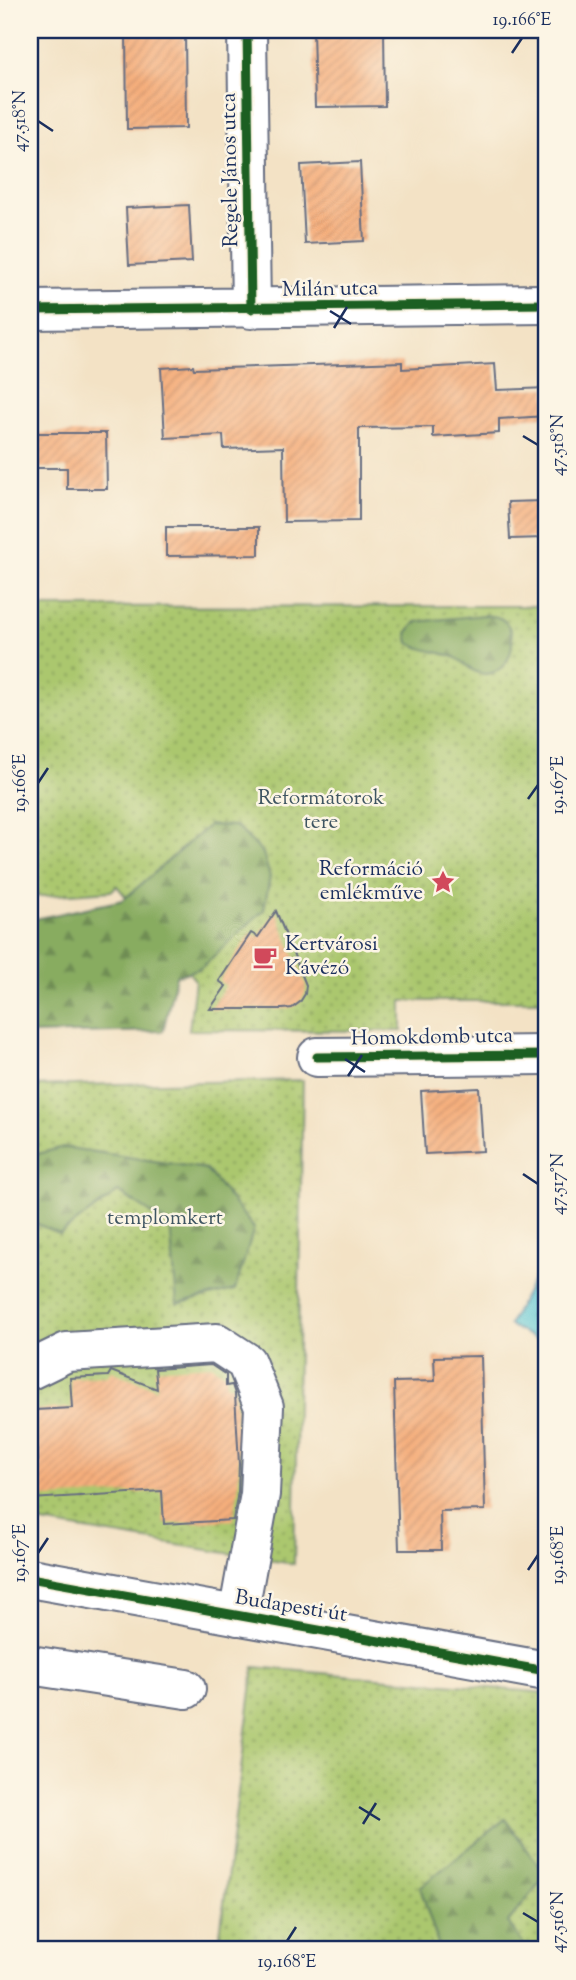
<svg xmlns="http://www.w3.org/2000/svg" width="576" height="1980" font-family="'Sorts Mill Goudy',serif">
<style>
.grass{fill:url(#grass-dots);stroke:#637b66;stroke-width:2}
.forest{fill:url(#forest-firs);stroke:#526e60;stroke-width:2}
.water{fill:url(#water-ripples);stroke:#3c7c9a;stroke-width:2}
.building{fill:url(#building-hatch)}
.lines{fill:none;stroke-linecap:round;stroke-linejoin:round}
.minor-casing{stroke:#676e82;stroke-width:42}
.minor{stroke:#fff;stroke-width:38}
.cycleway-casing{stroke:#fcf5e5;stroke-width:13}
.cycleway{stroke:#1b5e20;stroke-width:9}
.ticks{fill:none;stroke:#1b2f5e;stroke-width:2.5}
.labels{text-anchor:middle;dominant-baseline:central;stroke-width:5;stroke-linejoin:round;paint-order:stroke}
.street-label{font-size:21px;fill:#1b2f5e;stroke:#fcf5e5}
.park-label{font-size:21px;fill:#3f5562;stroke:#fcf5e5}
.poi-label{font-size:21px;fill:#1b2f5e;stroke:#fcf5e5;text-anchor:end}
.neatline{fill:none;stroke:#1b2f5e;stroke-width:2.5}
.ticks-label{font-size:18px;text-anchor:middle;fill:#1b2f5e}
</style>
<defs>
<pattern id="grass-dots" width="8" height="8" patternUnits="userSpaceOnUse" patternTransform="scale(1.75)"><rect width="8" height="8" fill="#abc76e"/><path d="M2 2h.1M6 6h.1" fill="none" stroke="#8aa25e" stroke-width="1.8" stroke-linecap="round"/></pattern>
<pattern id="forest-firs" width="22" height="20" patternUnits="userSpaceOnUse" patternTransform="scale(1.75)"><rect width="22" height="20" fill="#88ac61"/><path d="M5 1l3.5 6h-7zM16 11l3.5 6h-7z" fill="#6e8c53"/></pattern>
<pattern id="water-ripples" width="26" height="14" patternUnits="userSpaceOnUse" patternTransform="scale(1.75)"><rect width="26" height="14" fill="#5dc8d6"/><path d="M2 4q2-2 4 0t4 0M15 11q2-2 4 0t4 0" fill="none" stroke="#4ca3b1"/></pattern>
<pattern id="building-hatch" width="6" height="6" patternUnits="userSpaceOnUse" patternTransform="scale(1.75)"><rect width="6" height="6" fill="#f5ae7c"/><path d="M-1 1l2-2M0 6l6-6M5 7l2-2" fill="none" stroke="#d1966e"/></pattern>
</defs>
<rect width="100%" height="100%" fill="#fcf5e5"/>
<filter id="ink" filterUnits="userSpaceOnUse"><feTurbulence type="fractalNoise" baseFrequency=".0143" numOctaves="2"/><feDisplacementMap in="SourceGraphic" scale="14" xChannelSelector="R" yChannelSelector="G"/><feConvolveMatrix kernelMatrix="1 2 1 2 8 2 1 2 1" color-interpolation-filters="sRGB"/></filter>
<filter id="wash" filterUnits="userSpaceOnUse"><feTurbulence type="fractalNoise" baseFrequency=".00686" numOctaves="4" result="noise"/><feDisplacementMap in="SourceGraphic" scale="28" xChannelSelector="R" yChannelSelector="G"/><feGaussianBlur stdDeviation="1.57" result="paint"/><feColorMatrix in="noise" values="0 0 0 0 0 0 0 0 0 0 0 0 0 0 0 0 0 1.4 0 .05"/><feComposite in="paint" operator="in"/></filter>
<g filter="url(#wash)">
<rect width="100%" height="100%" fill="#f3e2c5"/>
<path class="grass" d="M 546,606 L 546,1001 L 402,1001 L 402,1031 L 189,1030 L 195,980 L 117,886 L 111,891 L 30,897 L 30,607 Z
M 303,1080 L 294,1564 L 30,1521 L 30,1086 Z
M 254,1667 L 546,1693 L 546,1950 L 218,1950 Z"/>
<path class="forest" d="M 484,615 C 489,616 496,616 500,618 C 521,628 514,675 484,674 C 472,673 465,663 456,658 C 441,651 424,652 409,643 L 407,633 L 416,622 Z
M 209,825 L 236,826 L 263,853 L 270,877 L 264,910 L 201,968 L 176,976 L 163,1031 L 30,1034 L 30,920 L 123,900 Z
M 63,1147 L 206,1169 L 254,1228 L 235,1290 L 177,1304 L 170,1225 L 118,1192 L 60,1234 L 30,1221 L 30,1156 Z
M 505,1819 L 546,1875 L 508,1922 L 527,1950 L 440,1950 L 420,1887 Z"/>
<path class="water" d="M 542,1263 L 546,1266 L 546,1319 L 535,1339 L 509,1325 Z"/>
<g id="blocks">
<path class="building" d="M 126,30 L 185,30 L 186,128 L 127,129 Z
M 313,30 L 384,30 L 385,106 L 315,107 Z
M 360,162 L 364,241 L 305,244 L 301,165 Z
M 189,205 L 192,262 L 129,265 L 126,208 Z
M 402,362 L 402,369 L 495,364 L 497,390 L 546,388 L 546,416 L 499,419 L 499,433 L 433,437 L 433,427 L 359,428 L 359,521 L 284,522 L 283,447 L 224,449 L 223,435 L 165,438 L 161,368 L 193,366 L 194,369 Z
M 30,433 L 106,433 L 107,489 L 67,489 L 67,468 L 30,468 Z
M 543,501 L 544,538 L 510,539 L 508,502 Z
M 166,527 L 259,527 L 259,555 L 166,556 Z
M 276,911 L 306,985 L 305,994 L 300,1002 L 292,1008 L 283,1009 L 210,1009 L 226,986 L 219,981 L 251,933 L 258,937 Z
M 479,1088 L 483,1151 L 425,1154 L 421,1091 Z
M 481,1356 L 485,1510 L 440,1511 L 441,1550 L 399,1550 L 394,1382 L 435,1381 L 434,1357 Z
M 211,1365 L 226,1375 L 226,1386 L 232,1385 L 235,1394 L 239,1464 L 238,1492 L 233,1520 L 164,1524 L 162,1491 L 31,1499 L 30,1462 L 38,1461 L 35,1410 L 72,1408 L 70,1378 L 108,1376 L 111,1371 L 157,1389 L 155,1369 Z"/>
</g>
</g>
<g filter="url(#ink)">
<use href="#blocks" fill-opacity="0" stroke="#676e82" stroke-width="2"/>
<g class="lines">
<g class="minor-casing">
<path id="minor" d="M 247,30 L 251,309
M 30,310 L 546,304
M 317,1057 L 546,1055
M 30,1370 L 67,1352 L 217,1343 L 246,1362 L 264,1407 L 260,1494 L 238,1616
M 30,1578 L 546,1671
M 30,1665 L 186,1689"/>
</g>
<use href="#minor" class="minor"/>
<g class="cycleway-casing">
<path id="cycleway" d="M 247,30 L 251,309
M 30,310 L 546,304
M 317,1057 L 546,1055
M 30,1578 L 546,1671"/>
</g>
<use href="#cycleway" class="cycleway"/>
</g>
</g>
<path class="ticks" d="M 512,53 L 522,38M 38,121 L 53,131M 330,311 L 351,324M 334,328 L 347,307M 523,436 L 538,445M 38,783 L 48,768M 528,799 L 538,785M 345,1059 L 365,1072M 348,1076 L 362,1055M 523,1174 L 538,1184M 38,1553 L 48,1538M 528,1570 L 538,1555M 359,1807 L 380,1820M 363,1824 L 376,1803M 523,1913 L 538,1922M 287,1941 L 296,1927"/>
<defs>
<g id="sight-bare" transform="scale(1.89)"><path d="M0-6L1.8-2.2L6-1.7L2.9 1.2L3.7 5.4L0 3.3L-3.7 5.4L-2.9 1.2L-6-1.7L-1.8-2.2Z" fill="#d1495b" stroke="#fcf5e5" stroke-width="2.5" paint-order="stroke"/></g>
<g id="cafe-bare" transform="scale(1.89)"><path d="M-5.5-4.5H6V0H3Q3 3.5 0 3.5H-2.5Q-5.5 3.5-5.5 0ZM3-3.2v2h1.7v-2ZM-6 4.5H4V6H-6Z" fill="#d1495b" stroke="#fcf5e5" stroke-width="2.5" paint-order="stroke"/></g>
</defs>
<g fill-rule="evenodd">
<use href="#sight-bare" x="443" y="882"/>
<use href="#cafe-bare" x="265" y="957"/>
</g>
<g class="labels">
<g class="street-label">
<text transform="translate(231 170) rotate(-91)">Regele János utca</text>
<text transform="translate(330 290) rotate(-1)">Milán utca</text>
<text transform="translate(432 1038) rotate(-1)">Homokdomb utca</text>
<text transform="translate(291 1607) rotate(9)">Budapesti út</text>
</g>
<g class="park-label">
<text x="321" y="799">Reformátorok<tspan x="321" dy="24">tere</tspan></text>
<text x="165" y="1219">templomkert</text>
</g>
<g class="poi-label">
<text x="423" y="870">Reformáció<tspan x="423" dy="24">emlékműve</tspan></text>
<text x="285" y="945" text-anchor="start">Kertvárosi<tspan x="285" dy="24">Kávézó</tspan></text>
</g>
</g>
<rect width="576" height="1980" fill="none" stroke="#fcf5e5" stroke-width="77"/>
<rect x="38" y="38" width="500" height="1903" class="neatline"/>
<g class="ticks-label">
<text x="522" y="25">19.166°E</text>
<text transform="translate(19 121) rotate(-90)" y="6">47.518°N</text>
<text transform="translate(557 445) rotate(-90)" y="6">47.518°N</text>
<text transform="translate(19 783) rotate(-90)" y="6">19.166°E</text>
<text transform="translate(557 785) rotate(-90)" y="6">19.167°E</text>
<text transform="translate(557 1184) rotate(-90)" y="6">47.517°N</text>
<text transform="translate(19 1553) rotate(-90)" y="6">19.167°E</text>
<text transform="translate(557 1555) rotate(-90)" y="6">19.168°E</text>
<text transform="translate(557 1922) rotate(-90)" y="6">47.516°N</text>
<text x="287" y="1967">19.168°E</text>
</g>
</svg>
